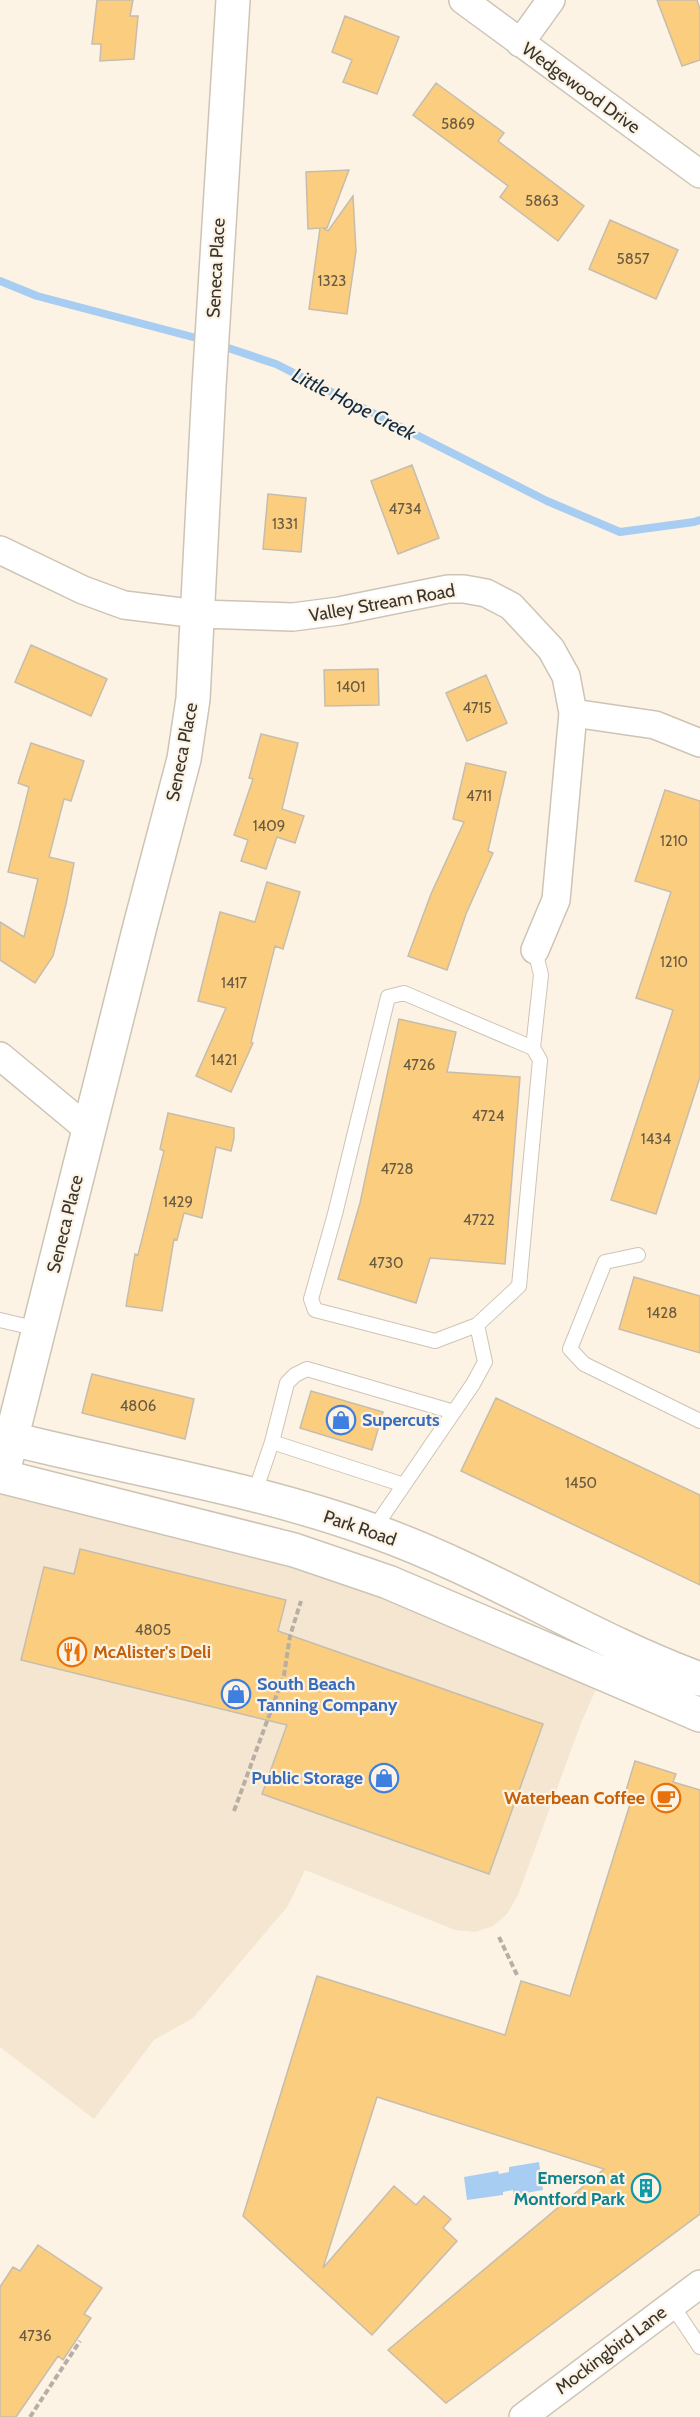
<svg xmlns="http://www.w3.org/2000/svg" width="700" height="2417" font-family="Cabin,sans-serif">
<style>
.built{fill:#f4e6d1}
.water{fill:#a7cdf2}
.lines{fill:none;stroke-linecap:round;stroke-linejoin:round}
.stream{stroke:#a7cdf2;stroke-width:8}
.building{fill:#fbcd7f;stroke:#c6bdae;stroke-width:1.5}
.lane-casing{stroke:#cdc4b5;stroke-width:16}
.street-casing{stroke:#cdc4b5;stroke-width:30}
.secondary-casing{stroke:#cdc4b5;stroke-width:36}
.path{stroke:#b7afa4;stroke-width:4;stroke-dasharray:6 3;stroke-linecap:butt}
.lane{stroke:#fff;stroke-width:14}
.street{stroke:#fff;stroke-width:27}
.secondary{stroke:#fff;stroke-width:33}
.labels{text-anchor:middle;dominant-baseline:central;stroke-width:4.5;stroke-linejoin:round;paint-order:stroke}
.number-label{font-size:15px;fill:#695a42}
.street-label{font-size:18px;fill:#38342e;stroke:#fdf3e4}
.shop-label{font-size:18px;font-weight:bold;fill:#366cbe;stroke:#fdf3e4;text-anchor:start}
.food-label{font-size:18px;font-weight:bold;fill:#c56008;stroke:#fdf3e4;text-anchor:start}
.culture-label{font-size:18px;font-weight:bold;fill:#0d838f;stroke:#fdf3e4;text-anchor:end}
.water-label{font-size:20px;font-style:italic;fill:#102b44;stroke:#fdf3e4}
</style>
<rect width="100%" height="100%" fill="#fdf3e4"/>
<path class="built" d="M 0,1485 L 333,1572 L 597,1687 L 581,1723 L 518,1895 L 507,1914 L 493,1926 L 475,1932 L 455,1930 L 305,1870 L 288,1906 L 193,2018 L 154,2040 L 94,2119 L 0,2047 Z"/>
<path class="water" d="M 539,2162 L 543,2190 L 514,2195 L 513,2190 L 503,2192 L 503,2195 L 467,2200 L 464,2177 L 498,2171 L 499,2174 L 509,2172 L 509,2167 Z"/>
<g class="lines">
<path class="stream" d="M 0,281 L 37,296 L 204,340
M 219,345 L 276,364 L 547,501 L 620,532 L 694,522 L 700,520"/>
</g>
<path class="building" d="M 97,0 L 133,0 L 130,16 L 138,16 L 134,59 L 100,61 L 101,44 L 92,44 Z
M 657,0 L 697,0 L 700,9 L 700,60 L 682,66 Z
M 345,16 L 399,37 L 377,94 L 343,82 L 352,60 L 332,52 Z
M 436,83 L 504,133 L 498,141 L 584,206 L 558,241 L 500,197 L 508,186 L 413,115 Z
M 349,170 L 327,228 L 323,228 L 328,231 L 353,196 L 356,251 L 347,314 L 309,309 L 320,228 L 308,229 L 306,172 Z
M 610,220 L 678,250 L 656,299 L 589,269 Z
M 412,465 L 439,538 L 398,554 L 371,481 Z
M 268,494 L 306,498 L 301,552 L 263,549 Z
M 31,645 L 107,679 L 91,716 L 15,682 Z
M 378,669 L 379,705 L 325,706 L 324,670 Z
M 486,675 L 507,723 L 467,741 L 446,693 Z
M 261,734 L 298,743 L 282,809 L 304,816 L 295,843 L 277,837 L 266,869 L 241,861 L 248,840 L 234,835 L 253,779 L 249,778 Z
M 31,743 L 84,761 L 71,801 L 64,799 L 49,857 L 74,863 L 66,904 L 53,956 L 35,983 L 0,960 L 0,922 L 24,937 L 38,879 L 8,872 L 29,787 L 18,783 Z
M 466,763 L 506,772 L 488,851 L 493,853 L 466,914 L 447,970 L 408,956 L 431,894 L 464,822 L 453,819 Z
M 665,790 L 700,801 L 700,1077 L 656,1214 L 611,1200 L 673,1010 L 636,998 L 671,892 L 635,881 Z
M 267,882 L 300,892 L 283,949 L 275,946 L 251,1042 L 253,1043 L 231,1092 L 196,1076 L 226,1008 L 198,1001 L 220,912 L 255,922 Z
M 399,1019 L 456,1032 L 447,1072 L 520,1077 L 505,1264 L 430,1258 L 416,1303 L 338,1279 L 360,1203 Z
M 168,1113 L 234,1128 L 234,1138 L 231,1151 L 216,1147 L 202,1218 L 184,1213 L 177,1240 L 174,1239 L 162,1311 L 126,1306 L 135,1254 L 138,1255 L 164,1151 L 160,1149 Z
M 634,1277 L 700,1296 L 700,1353 L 619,1329 Z
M 92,1374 L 194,1399 L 185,1439 L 82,1413 Z
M 311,1391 L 383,1412 L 372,1450 L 300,1428 Z
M 496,1398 L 700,1495 L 700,1585 L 461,1471 Z
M 80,1549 L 286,1600 L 278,1631 L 543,1724 L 489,1874 L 262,1794 L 287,1725 L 21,1660 L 44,1567 L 74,1574 Z
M 635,1761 L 676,1774 L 673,1782 L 700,1790 L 700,2214 L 446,2403 L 388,2350 L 604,2169 L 377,2097 L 323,2268 L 394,2186 L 416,2205 L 424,2196 L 451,2219 L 443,2228 L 457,2241 L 372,2335 L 243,2216 L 317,1976 L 505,2035 L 521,1981 L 570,1996 L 631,1801 L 624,1797 Z
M 38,2245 L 102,2288 L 84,2314 L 91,2318 L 63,2360 L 58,2356 L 16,2417 L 0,2417 L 0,2287 L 13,2267 L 20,2271 Z"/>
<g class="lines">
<g class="lane-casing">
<path id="lane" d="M 404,993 L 533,1048 L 540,1060 L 519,1286 L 477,1325 L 435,1341 L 315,1310 L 311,1299 L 335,1214 L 388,997 Z
M 533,1048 L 541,975 L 535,950
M 638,1255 L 605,1262 L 570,1349 L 584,1364 L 700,1421
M 0,1320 L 38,1329
M 272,1442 L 287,1383 L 295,1375 L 307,1369 L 454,1412
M 254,1495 L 272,1442 L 404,1485
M 373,1530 L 473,1384 L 485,1362 L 477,1325
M 672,2305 L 700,2347"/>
</g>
<g class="street-casing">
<path id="street" d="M 463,0 L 700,174
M 520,43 L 551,0
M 0,550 L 83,590 L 124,605 L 198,614 L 293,617 L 339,611 L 448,589 L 464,589 L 486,593 L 511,606 L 551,649 L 566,676 L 573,713 L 556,900 L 535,950
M 573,713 L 655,725 L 700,743
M 0,1056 L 89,1130
M 523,2417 L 700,2284"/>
</g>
<g class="secondary-casing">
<path id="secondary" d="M 0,1436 C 124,1468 253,1487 374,1531 C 487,1571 588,1638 700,1679
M 0,1476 L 294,1550 L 388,1582 L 700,1715
M 2,1476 L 140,926 L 184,759 L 193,699 L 209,386 L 233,0"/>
</g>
<path class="path" d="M 234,1811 L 284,1675 L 290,1636 L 301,1601
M 499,1937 L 518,1977
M 30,2417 L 80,2341"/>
<use href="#lane" class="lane"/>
<use href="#street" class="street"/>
<use href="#secondary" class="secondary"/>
</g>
<defs>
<g id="shop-ring" transform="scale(1.5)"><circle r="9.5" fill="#fdf3e4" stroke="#3f7fe0" stroke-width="1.5"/><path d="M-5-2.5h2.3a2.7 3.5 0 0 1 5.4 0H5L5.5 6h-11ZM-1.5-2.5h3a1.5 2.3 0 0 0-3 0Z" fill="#3f7fe0"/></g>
<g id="restaurant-ring" transform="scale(1.5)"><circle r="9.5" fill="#fdf3e4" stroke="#e8710a" stroke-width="1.5"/><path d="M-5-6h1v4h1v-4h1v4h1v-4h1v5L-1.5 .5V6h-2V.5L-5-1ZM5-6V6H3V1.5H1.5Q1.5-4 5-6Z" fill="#e8710a"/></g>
<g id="cafe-ring" transform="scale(1.5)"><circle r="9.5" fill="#fdf3e4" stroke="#e8710a" stroke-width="1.5"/><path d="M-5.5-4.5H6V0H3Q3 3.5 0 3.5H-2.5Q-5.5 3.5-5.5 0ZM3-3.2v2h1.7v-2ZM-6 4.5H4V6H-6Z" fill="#e8710a"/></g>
<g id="building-ring" transform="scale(1.5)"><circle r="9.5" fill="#fdf3e4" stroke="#0f9aa8" stroke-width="1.5"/><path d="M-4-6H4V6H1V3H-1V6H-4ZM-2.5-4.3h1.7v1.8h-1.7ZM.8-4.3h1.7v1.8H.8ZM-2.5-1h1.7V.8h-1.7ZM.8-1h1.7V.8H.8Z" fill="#0f9aa8"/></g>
</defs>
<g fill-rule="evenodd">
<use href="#shop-ring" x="341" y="1420"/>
<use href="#restaurant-ring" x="72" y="1652"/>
<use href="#shop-ring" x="236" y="1694"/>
<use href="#shop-ring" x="384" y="1778"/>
<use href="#cafe-ring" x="666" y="1798"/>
<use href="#building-ring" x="646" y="2188"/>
</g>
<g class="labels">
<g class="number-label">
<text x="458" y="124">5869</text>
<text x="542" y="201">5863</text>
<text x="633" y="259">5857</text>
<text x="332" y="281">1323</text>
<text x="405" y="509">4734</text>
<text x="285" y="524">1331</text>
<text x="351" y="687">1401</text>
<text x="477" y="708">4715</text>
<text x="479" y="796">4711</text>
<text x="269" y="826">1409</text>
<text x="674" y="841">1210</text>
<text x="674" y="962">1210</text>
<text x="234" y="983">1417</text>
<text x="224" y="1060">1421</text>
<text x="419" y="1065">4726</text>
<text x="488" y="1116">4724</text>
<text x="656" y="1139">1434</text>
<text x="397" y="1169">4728</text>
<text x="178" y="1202">1429</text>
<text x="479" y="1220">4722</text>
<text x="386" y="1263">4730</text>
<text x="662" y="1313">1428</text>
<text x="138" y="1406">4806</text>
<text x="581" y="1483">1450</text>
<text x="153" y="1630">4805</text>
<text x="35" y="2336">4736</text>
</g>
<g class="street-label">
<text transform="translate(581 88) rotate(36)">Wedgewood Drive</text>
<text transform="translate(216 268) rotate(-87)">Seneca Place</text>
<text transform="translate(382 603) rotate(-10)">Valley Stream Road</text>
<text transform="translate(182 752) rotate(-79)">Seneca Place</text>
<text transform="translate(65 1224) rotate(-76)">Seneca Place</text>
<text transform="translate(360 1528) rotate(19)">Park Road</text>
<text transform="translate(611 2350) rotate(-37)">Mockingbird Lane</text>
</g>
<g class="shop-label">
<text x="362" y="1420">Supercuts</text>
<text x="257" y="1684">South Beach<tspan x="257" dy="21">Tanning Company</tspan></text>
<text x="363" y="1778" text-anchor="end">Public Storage</text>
</g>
<g class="food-label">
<text x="93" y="1652">McAlister's Deli</text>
<text x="645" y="1798" text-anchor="end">Waterbean Coffee</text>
</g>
<g class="culture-label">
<text x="625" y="2178">Emerson at<tspan x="625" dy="21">Montford Park</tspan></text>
</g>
<g class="water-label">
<text transform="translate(354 404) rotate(27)">Little Hope Creek</text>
</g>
</g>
</svg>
